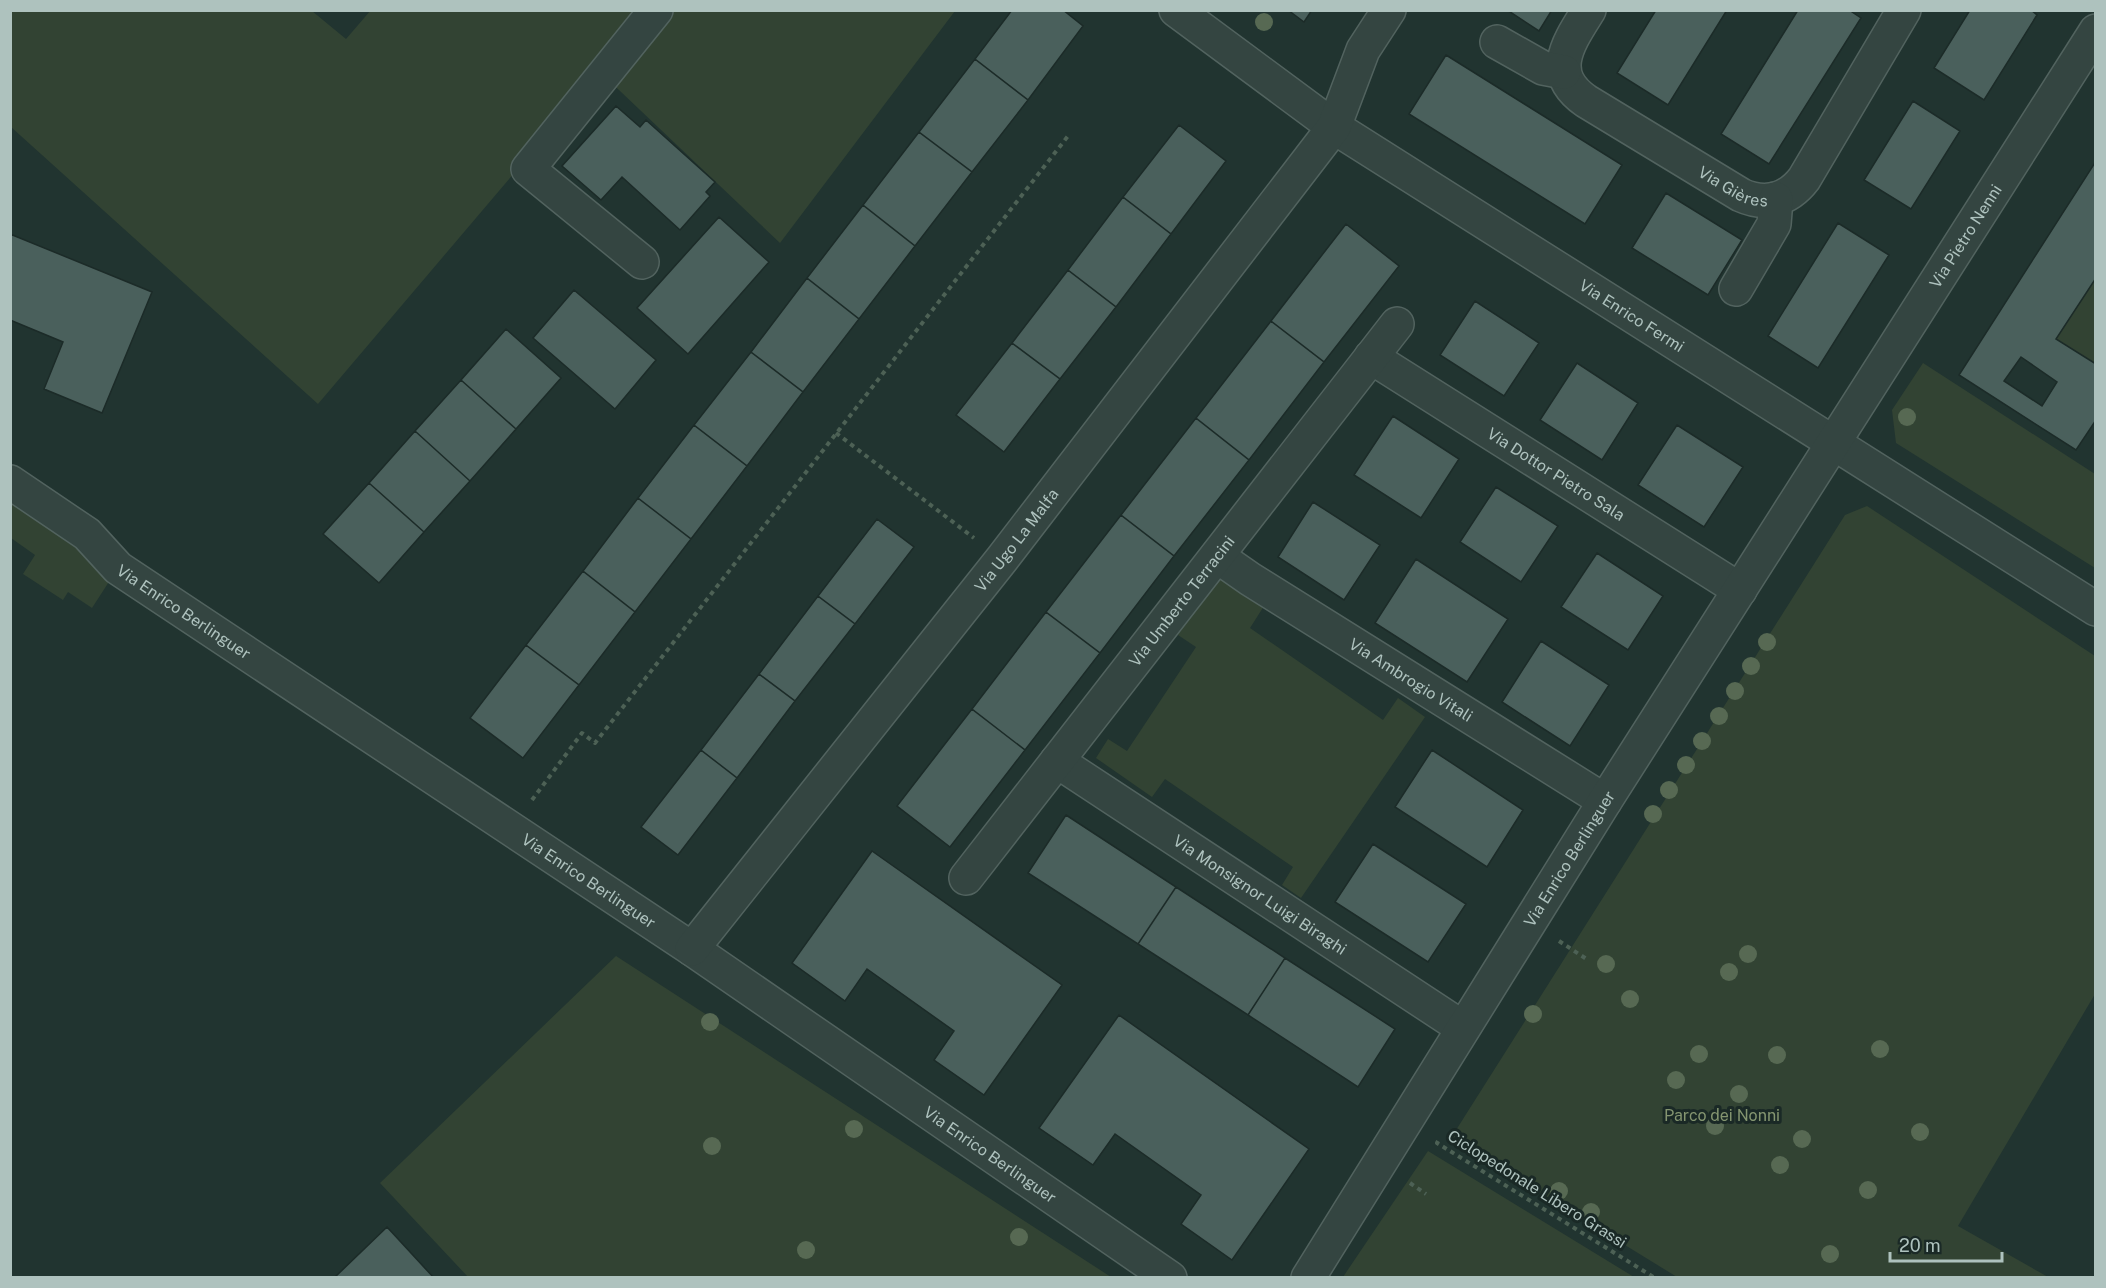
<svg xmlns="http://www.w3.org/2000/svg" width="2106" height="1288" font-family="'Public Sans',sans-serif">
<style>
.green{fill:#324333}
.building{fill:#4a605c;stroke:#1c2b28;stroke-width:1.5;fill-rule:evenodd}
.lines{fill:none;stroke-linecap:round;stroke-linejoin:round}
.minor-casing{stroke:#52635f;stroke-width:36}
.path{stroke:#4d6155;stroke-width:4;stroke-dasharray:4.5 4.5;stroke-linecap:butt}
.minor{stroke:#344541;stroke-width:33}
.tree{fill:#576953}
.labels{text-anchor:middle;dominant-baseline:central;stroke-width:6;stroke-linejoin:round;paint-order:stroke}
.street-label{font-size:16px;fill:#aec2be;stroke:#1a2926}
.park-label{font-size:16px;fill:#849570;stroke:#1a2926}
</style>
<rect width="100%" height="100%" fill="#213430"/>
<path class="green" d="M 371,10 L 955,11 L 780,243 L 600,72 L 318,404 L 11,127 L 11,11 L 312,11 L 346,39 Z
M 2095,278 L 2095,364 L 2056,339 Z
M 1923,363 L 2095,474 L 2095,568 L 1896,443 L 1892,410 Z
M 10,502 L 114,574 L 92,608 L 68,592 L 63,600 L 23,574 L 35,555 L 11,538 Z
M 1867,506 L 2095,656 L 2095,994 L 1958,1226 L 2048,1277 L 1677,1277 L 1451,1138 L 1845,515 Z
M 1218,574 L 1264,606 L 1250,628 L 1383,720 L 1398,698 L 1425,717 L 1301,898 L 1282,885 L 1293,867 L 1165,779 L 1152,797 L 1096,758 L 1108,739 L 1127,751 L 1196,647 L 1178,635 Z
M 616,956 L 1111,1277 L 468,1277 L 380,1183 Z
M 1428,1151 L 1634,1277 L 1343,1277 Z"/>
<path class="building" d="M 1012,10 L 1063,10 L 1083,26 L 1028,100 L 975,59 Z
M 1288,10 L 1312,10 L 1304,22 Z
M 1507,10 L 1552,10 L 1539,31 Z
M 1656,10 L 1727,10 L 1668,105 L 1617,73 Z
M 1798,10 L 1849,10 L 1861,18 L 1769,164 L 1721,134 Z
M 1970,10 L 2031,10 L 2037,15 L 1984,100 L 1934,68 Z
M 1446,55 L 1622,165 L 1585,224 L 1409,114 Z
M 975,59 L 1028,100 L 972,172 L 919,132 Z
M 1913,101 L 1960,131 L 1911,209 L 1864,180 Z
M 616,106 L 640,127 L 646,120 L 715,182 L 706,192 L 710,196 L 680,230 L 622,177 L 601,200 L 562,166 Z
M 1179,125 L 1226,161 L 1171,234 L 1123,197 Z
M 919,132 L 972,172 L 915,246 L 863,205 Z
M 2096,161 L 2096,278 L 2056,339 L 2096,364 L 2096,420 L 2076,450 L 1959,375 ZM 2021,357 L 2057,382 L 2042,406 L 2004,381 Z
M 1666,193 L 1742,240 L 1708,295 L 1632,248 Z
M 1123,197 L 1171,234 L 1116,307 L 1068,270 Z
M 863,205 L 915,246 L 859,319 L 807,278 Z
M 719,217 L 769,262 L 688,354 L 637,308 Z
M 1838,223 L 1889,255 L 1818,368 L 1768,336 Z
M 1346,224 L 1399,266 L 1324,362 L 1271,321 Z
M 10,234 L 152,292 L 102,413 L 44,389 L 63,342 L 10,320 Z
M 1068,270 L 1116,307 L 1060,379 L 1012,343 Z
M 807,278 L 859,319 L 803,392 L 751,352 Z
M 574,290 L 656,360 L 615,409 L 533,338 Z
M 1475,301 L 1539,343 L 1504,396 L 1440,355 Z
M 1271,321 L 1324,362 L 1249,460 L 1196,418 Z
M 506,329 L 561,378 L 516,429 L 461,380 Z
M 1012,343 L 1060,379 L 1004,452 L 956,415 Z
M 751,352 L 803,392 L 747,466 L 694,425 Z
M 1577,363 L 1638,403 L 1602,460 L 1540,420 Z
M 461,380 L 516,429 L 470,481 L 415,431 Z
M 1393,416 L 1459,459 L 1421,518 L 1354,475 Z
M 1196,418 L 1249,460 L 1174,556 L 1121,515 Z
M 694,425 L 747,466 L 691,539 L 638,498 Z
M 1677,425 L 1743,467 L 1704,527 L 1638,485 Z
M 415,431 L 470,481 L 424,532 L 369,483 Z
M 369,483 L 424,532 L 379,583 L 323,534 Z
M 1496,487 L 1558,526 L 1521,582 L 1460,542 Z
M 638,498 L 691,539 L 635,612 L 583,571 Z
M 1313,502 L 1380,545 L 1344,600 L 1278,557 Z
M 1121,515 L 1174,556 L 1100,653 L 1046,612 Z
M 877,519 L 914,547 L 855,624 L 818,596 Z
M 1597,553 L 1663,596 L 1628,650 L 1561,607 Z
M 1416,559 L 1508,619 L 1467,682 L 1375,623 Z
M 583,571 L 635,612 L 579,685 L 526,645 Z
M 818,596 L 855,624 L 795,701 L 759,674 Z
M 1046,612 L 1100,653 L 1025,750 L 972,709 Z
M 1541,641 L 1609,685 L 1570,746 L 1502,702 Z
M 526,645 L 579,685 L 523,758 L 470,718 Z
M 759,674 L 795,701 L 737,778 L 701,750 Z
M 972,709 L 1025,750 L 950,847 L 897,806 Z
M 701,750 L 737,778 L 678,855 L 641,827 Z
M 1432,750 L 1523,810 L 1487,867 L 1395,807 Z
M 1066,815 L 1176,887 L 1138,944 L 1028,873 Z
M 1373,844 L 1466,904 L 1428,962 L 1335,902 Z
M 872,851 L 1062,985 L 984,1095 L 934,1060 L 954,1031 L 867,969 L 845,1001 L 792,963 Z
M 1176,887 L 1285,958 L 1248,1015 L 1138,944 Z
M 1285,958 L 1395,1029 L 1358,1087 L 1248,1015 Z
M 1119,1015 L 1309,1149 L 1232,1260 L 1181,1224 L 1201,1195 L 1115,1134 L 1093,1165 L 1039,1128 Z
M 387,1227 L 434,1278 L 334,1278 Z"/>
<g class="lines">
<g class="minor-casing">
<g id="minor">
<path id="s1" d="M 1176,10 L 1334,127 L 2096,609"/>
<path id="s2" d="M 1589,10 C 1569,42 1546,73 1586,101 L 1741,195 C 1765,206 1788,200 1804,179 L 1904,10"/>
<path d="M 1497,42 L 1543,68 L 1564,72"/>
<path d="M 642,262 L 528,169 L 656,10"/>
<path d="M 1736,289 L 1774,224 L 1776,199"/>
<path id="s3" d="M 1371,357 L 1740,590"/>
<path id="s4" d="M 10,482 L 87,534 L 118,568 L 692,949 L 1170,1278"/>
<path id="s5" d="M 1217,556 L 1250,579 L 1605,801"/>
<path id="s6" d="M 1057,761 L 1463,1028"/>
<path id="s7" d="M 966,878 L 1397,324"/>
<path id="s8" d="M 692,949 L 1002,559 L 1334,127 L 1363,50 L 1389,10"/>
<path id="s9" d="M 1308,1278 L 1605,801 L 2096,31"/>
</g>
</g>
<path class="path" d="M 836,433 L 974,538
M 532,800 L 582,733 L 595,743 L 1068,136
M 1559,941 L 1588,960
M 1438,1141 L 1437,1143 L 1655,1278
M 1410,1183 L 1426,1194"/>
<use href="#minor" class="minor"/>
</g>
<g class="tree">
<circle cx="1264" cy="22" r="9"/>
<circle cx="1907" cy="417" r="9"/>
<circle cx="1767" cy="642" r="9"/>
<circle cx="1751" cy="666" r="9"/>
<circle cx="1735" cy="691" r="9"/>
<circle cx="1719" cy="716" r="9"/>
<circle cx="1702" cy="741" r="9"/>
<circle cx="1686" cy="765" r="9"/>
<circle cx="1669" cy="790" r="9"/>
<circle cx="1653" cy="814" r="9"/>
<circle cx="1748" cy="954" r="9"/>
<circle cx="1606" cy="964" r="9"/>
<circle cx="1729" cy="972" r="9"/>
<circle cx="1630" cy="999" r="9"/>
<circle cx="1533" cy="1014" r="9"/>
<circle cx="710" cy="1022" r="9"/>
<circle cx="1880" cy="1049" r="9"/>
<circle cx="1699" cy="1054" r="9"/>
<circle cx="1777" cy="1055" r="9"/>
<circle cx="1676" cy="1080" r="9"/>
<circle cx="1739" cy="1094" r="9"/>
<circle cx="1715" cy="1126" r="9"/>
<circle cx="854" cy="1129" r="9"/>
<circle cx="1920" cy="1132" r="9"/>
<circle cx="1802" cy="1139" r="9"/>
<circle cx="712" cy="1146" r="9"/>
<circle cx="1780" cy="1165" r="9"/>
<circle cx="1868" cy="1190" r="9"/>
<circle cx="1559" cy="1191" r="9"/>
<circle cx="1591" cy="1212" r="9"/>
<circle cx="1019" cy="1237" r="9"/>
<circle cx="806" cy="1250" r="9"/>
<circle cx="1830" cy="1254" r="9"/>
</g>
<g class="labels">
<g class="street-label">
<text stroke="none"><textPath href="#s2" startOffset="276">Via Gières</textPath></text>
<text stroke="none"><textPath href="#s9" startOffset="1232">Via Pietro Nenni</textPath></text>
<text stroke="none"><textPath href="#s1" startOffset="549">Via Enrico Fermi</textPath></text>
<text stroke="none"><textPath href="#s3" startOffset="219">Via Dottor Pietro Sala</textPath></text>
<text stroke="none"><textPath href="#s8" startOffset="522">Via Ugo La Malfa</textPath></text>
<text stroke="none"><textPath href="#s7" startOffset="351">Via Umberto Terracini</textPath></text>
<text stroke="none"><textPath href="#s4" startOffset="218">Via Enrico Berlinguer</textPath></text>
<text stroke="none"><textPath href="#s5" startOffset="230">Via Ambrogio Vitali</textPath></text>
<text stroke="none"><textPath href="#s9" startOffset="494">Via Enrico Berlinguer</textPath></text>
<text stroke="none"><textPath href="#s4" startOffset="704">Via Enrico Berlinguer</textPath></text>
<text stroke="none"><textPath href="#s6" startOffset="243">Via Monsignor Luigi Biraghi</textPath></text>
<text stroke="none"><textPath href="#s4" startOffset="1190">Via Enrico Berlinguer</textPath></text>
<text transform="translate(1537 1189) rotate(32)">Ciclopedonale Libero Grassi</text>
</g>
<g class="park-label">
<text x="1722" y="1115">Parco dei Nonni</text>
</g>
</g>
<rect width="2106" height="1288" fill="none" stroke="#aec2be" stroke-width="24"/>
<path d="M1890 1252v9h112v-9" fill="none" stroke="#aec2be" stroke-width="3"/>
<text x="1899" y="1252" font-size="18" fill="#aec2be" stroke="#1a2926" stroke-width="4.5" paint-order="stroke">20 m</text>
</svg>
